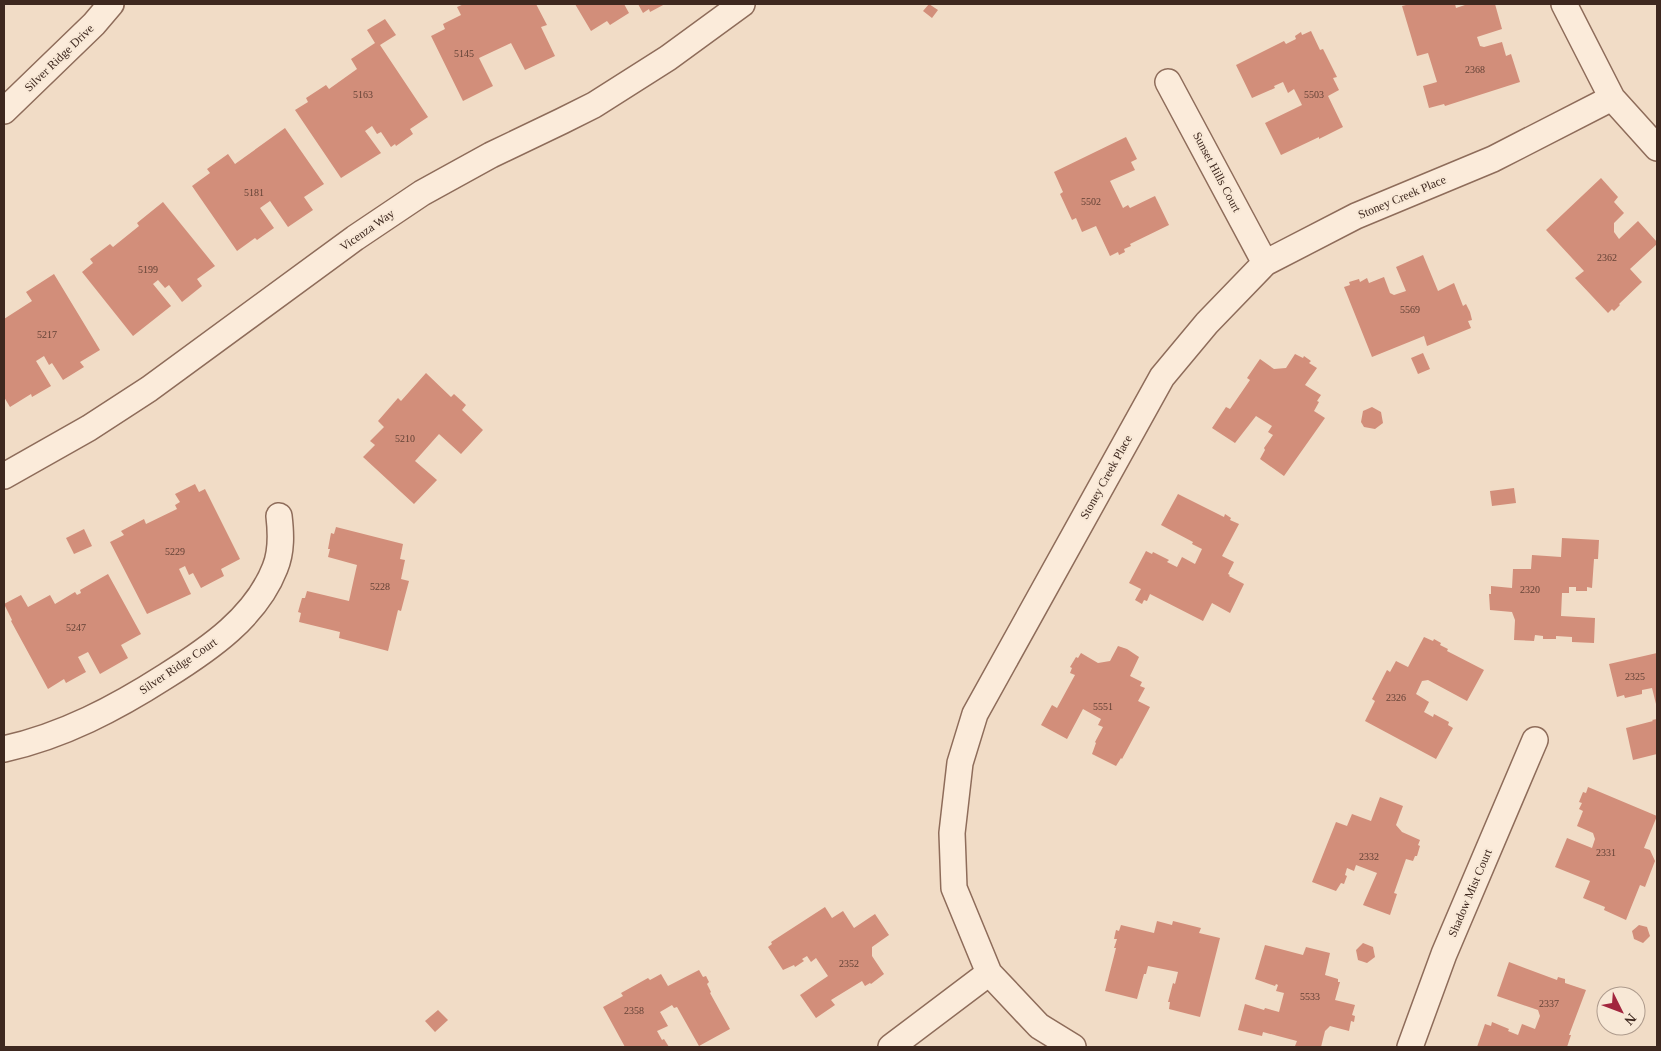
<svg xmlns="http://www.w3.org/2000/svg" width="1661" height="1051" font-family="Georgia,serif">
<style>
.building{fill:#d28e7a}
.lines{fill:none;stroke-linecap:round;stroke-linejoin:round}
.street-casing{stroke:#8e6c5a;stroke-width:28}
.street{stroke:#fbebda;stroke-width:25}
.labels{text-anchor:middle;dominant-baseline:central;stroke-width:4;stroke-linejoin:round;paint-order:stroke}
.number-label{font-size:10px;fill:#634236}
.street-label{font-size:12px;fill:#3e281f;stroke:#f8e8d6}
</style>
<rect width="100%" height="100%" fill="#f1dcc6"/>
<path class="building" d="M 464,4 L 536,4 L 547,25 L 541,27 L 555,56 L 525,70 L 511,43 L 479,58 L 493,86 L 463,101 L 431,36 L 445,29 L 443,24 L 461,15 L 457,7 Z
M 575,4 L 624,4 L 629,13 L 610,25 L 607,21 L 591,31 Z
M 638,4 L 665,4 L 650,12 L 649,9 L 643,13 Z
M 929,4 L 938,10 L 932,18 L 923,11 Z
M 1410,4 L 1455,4 L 1456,8 L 1468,4 L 1495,4 L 1502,29 L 1477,37 L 1480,46 L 1484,47 L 1502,42 L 1506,56 L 1511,54 L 1520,82 L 1445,106 L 1444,104 L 1429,108 L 1423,86 L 1437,82 L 1428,53 L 1417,56 L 1402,6 Z
M 385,19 L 396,35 L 380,45 L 428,117 L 410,129 L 413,134 L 396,146 L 395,144 L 391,147 L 381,132 L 377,134 L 372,126 L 365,131 L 381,153 L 341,178 L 295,110 L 308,102 L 306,98 L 326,85 L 329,89 L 357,69 L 351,59 L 375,43 L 367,30 Z
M 1311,31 L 1320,50 L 1323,49 L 1337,77 L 1333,78 L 1339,90 L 1328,96 L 1343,127 L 1319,139 L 1319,137 L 1281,155 L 1265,123 L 1302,105 L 1294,89 L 1288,93 L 1283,82 L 1274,86 L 1275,88 L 1252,98 L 1236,65 L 1284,41 L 1286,44 L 1296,39 L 1295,36 L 1301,32 L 1302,35 Z
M 285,128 L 324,184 L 304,197 L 313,210 L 288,227 L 270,201 L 260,208 L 274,228 L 257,240 L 255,238 L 237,251 L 192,186 L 210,173 L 207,169 L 228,154 L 235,164 Z
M 1126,137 L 1137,159 L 1131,162 L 1135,170 L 1110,181 L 1123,208 L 1128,205 L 1130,208 L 1155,196 L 1169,225 L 1130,244 L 1131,246 L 1124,249 L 1125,252 L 1119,255 L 1118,252 L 1110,256 L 1096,226 L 1082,232 L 1076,218 L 1072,220 L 1060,194 L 1063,192 L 1054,172 Z
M 1601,178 L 1618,197 L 1614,202 L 1624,213 L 1614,223 L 1614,232 L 1619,239 L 1638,221 L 1657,242 L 1657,244 L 1630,269 L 1642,282 L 1619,304 L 1620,305 L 1614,311 L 1612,309 L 1608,313 L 1575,278 L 1584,271 L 1546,230 Z
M 163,202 L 215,266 L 197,279 L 202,286 L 182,302 L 169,285 L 165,288 L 158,280 L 153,284 L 171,306 L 133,336 L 82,272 L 93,263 L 90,259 L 110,244 L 113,247 L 139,226 L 137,223 Z
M 1423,255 L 1438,291 L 1454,283 L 1463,306 L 1466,304 L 1470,312 L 1472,320 L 1468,321 L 1471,328 L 1427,346 L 1424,336 L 1372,357 L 1344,287 L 1350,285 L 1349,282 L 1359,279 L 1360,282 L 1367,278 L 1369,283 L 1384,277 L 1390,293 L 1394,295 L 1406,291 L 1396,267 Z
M 54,274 L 100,350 L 80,362 L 84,367 L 63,380 L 52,363 L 49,365 L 44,356 L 36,361 L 51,386 L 32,397 L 31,394 L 10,407 L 4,397 L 4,319 L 32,301 L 26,292 Z
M 1423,353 L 1430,369 L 1418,374 L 1411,358 Z
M 1295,354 L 1303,358 L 1304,356 L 1311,361 L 1309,363 L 1317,368 L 1305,385 L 1321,395 L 1317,401 L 1319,402 L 1314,411 L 1325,418 L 1284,476 L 1260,459 L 1265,450 L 1264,448 L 1273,435 L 1268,432 L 1272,426 L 1256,416 L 1235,443 L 1212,428 L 1226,407 L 1230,409 L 1250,380 L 1247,378 L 1260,359 L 1274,369 L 1286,368 Z
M 426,373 L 451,397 L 454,394 L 466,405 L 462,410 L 483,430 L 461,454 L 439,434 L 415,461 L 437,480 L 414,504 L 363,457 L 375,445 L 370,441 L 384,427 L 378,421 L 398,398 L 401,401 Z
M 1372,407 L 1381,412 L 1383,423 L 1375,429 L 1364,427 L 1361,422 L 1363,411 Z
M 195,484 L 199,492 L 205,489 L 240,559 L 221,569 L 224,576 L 201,588 L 193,573 L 189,575 L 185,566 L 179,569 L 191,594 L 147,614 L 110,542 L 124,535 L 121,531 L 144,519 L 146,524 L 177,509 L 175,505 L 180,502 L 175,494 Z
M 1514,488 L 1516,503 L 1492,506 L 1490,491 Z
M 1178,494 L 1224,517 L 1225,514 L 1231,518 L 1230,520 L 1239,524 L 1222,556 L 1234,562 L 1228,574 L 1230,575 L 1229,576 L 1244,584 L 1230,613 L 1212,603 L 1203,621 L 1150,594 L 1147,601 L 1144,600 L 1142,604 L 1135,600 L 1141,589 L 1129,583 L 1146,551 L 1152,554 L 1153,552 L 1169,560 L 1167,562 L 1177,567 L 1182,557 L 1195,564 L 1202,549 L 1192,544 L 1193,542 L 1161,525 Z
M 336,527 L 403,544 L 400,559 L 405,560 L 401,579 L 409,581 L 401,611 L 398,610 L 388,651 L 339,638 L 340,632 L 299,622 L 301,613 L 298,612 L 302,598 L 305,598 L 307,591 L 349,601 L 357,565 L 328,557 L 330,549 L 328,549 L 331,533 L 334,534 Z
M 84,529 L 92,546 L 74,554 L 66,538 Z
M 1562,538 L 1599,540 L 1598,559 L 1594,559 L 1592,588 L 1587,587 L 1587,591 L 1576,591 L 1576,587 L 1569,587 L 1569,593 L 1562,593 L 1561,616 L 1595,618 L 1594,643 L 1572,642 L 1572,637 L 1556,636 L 1556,639 L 1543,639 L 1543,636 L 1535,635 L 1534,641 L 1514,640 L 1515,620 L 1512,612 L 1490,610 L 1489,594 L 1491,594 L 1491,586 L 1512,588 L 1513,569 L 1531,569 L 1532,555 L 1561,557 Z
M 108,574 L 141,634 L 121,645 L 128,658 L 100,674 L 88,652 L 78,657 L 86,672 L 66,683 L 64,679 L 48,689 L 11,621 L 12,620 L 4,604 L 21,595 L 28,607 L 50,595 L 55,604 L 75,592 L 77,595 L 81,593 L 80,590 Z
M 1424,637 L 1433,641 L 1434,639 L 1441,643 L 1440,645 L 1448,649 L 1447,651 L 1484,670 L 1467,701 L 1428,680 L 1422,681 L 1416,694 L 1429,702 L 1424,712 L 1433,717 L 1434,714 L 1449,722 L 1448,725 L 1453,728 L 1436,759 L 1365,721 L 1375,701 L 1372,699 L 1387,670 L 1390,672 L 1396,661 L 1408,667 Z
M 1118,646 L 1127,649 L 1139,657 L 1130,676 L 1142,682 L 1140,686 L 1145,688 L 1138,701 L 1150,707 L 1122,759 L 1121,758 L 1116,766 L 1092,754 L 1096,743 L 1095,742 L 1103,727 L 1098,725 L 1101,719 L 1083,709 L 1067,739 L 1041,725 L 1052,705 L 1057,708 L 1075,675 L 1070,673 L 1072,668 L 1070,667 L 1076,657 L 1078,658 L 1081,653 L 1098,663 L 1110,661 Z
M 1657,653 L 1657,708 L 1652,688 L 1642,690 L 1642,694 L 1625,698 L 1624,695 L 1617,697 L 1609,664 Z
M 1657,719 L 1657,754 L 1633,760 L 1626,728 L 1653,721 L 1652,720 Z
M 1588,787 L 1657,816 L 1644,848 L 1650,850 L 1655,861 L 1645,887 L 1640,885 L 1626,920 L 1604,910 L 1605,907 L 1583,898 L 1590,881 L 1555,867 L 1567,838 L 1592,848 L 1595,839 L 1593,833 L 1577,826 L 1583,811 L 1579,809 L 1582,803 L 1579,802 L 1583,792 L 1586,793 Z
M 1380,797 L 1403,806 L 1396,825 L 1402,832 L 1420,840 L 1418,845 L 1420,846 L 1417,856 L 1415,856 L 1413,861 L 1406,859 L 1394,893 L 1397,894 L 1390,915 L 1363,905 L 1377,873 L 1356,865 L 1354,871 L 1347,868 L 1345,875 L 1347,876 L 1344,884 L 1341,883 L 1336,891 L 1312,882 L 1336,822 L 1347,826 L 1352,814 L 1371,821 Z
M 825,907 L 832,918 L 843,911 L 854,928 L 875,914 L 889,935 L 872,947 L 872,956 L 884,974 L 871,984 L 870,983 L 865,986 L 862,981 L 831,1000 L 835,1005 L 816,1018 L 800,995 L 828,976 L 816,958 L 811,962 L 807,956 L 802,959 L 804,961 L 795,967 L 794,965 L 783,970 L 768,947 L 772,944 L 771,942 Z
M 1157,921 L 1172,925 L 1173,921 L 1201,928 L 1199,933 L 1220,938 L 1200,1017 L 1169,1009 L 1170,1002 L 1168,1002 L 1173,983 L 1175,984 L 1178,972 L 1148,966 L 1146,974 L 1144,974 L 1137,999 L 1105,991 L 1116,948 L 1114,948 L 1117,939 L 1114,939 L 1116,930 L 1119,931 L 1121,925 L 1154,933 Z
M 1639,925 L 1647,927 L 1650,936 L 1643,943 L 1634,939 L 1632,931 Z
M 1363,943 L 1373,947 L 1375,957 L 1367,963 L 1358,960 L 1356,950 Z
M 1265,945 L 1303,955 L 1306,947 L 1330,953 L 1325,975 L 1338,979 L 1338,982 L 1340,982 L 1335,1000 L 1355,1005 L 1352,1015 L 1355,1016 L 1354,1022 L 1351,1021 L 1349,1031 L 1330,1026 L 1325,1031 L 1321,1047 L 1301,1047 L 1295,1046 L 1297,1041 L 1278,1036 L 1263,1032 L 1262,1036 L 1238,1030 L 1245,1004 L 1264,1010 L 1265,1008 L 1279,1012 L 1284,993 L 1276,991 L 1278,985 L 1276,984 L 1275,986 L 1255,979 Z
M 1509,962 L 1557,980 L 1558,977 L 1565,979 L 1565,983 L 1586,990 L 1569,1035 L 1571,1035 L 1567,1047 L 1477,1047 L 1485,1024 L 1491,1026 L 1492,1022 L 1509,1029 L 1508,1031 L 1518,1035 L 1522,1024 L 1535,1029 L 1540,1016 L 1538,1010 L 1497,996 Z
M 699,970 L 703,977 L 706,976 L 709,982 L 707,984 L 711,992 L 710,993 L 730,1029 L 699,1046 L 677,1007 L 674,1008 L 672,1005 L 660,1012 L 668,1026 L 657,1031 L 662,1040 L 664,1039 L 669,1047 L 625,1047 L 603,1007 L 623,996 L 621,993 L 648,978 L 650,980 L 661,974 L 668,986 Z
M 438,1010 L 448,1020 L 435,1032 L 425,1021 Z"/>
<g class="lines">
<g class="street-casing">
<path id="street" d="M 1564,4 L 1612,98 L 1657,148
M 1168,82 L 1265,263
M 4,111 L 94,24 L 111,4
M 4,476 L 89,428 L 149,389 L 355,238 L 422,193 L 491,155 L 562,121 L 594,105 L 668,58 L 742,4
M 4,749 C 63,736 116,708 166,676 C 209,649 256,617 275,568 C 282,551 281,533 279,516
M 891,1047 L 989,973
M 1073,1047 L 1039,1026 L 989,973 L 954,888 L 952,833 L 960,763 L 975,714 L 1162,377 L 1207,323 L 1265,263 L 1356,216 L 1493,159 L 1612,98
M 1410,1047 L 1444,954 L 1535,740"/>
</g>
<use href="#street" class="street"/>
</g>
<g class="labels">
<g class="number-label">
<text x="464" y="53">5145</text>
<text x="1475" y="69">2368</text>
<text x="363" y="94">5163</text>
<text x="1314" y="94">5503</text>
<text x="254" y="192">5181</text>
<text x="1091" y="201">5502</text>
<text x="1607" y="257">2362</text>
<text x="148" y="269">5199</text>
<text x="1410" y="309">5569</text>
<text x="47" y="334">5217</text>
<text x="405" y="438">5210</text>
<text x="175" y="551">5229</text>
<text x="380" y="586">5228</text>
<text x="1530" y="589">2320</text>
<text x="76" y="627">5247</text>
<text x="1635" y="676">2325</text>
<text x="1396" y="697">2326</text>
<text x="1103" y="706">5551</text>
<text x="1606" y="852">2331</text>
<text x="1369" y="856">2332</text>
<text x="849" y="963">2352</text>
<text x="1310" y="996">5533</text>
<text x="1549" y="1003">2337</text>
<text x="634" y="1010">2358</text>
</g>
<g class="street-label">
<text transform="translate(59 58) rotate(-44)">Silver Ridge Drive</text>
<text transform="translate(1217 172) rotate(62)">Sunset Hills Court</text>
<text transform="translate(1402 197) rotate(-23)">Stoney Creek Place</text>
<text transform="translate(367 230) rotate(-35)">Vicenza Way</text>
<text transform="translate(1106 477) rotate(-61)">Stoney Creek Place</text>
<text transform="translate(178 666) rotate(-34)">Silver Ridge Court</text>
<text transform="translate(1470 893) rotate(-67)">Shadow Mist Court</text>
</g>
</g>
<rect width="1661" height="1051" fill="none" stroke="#3e281f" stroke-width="10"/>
<g transform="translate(1621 1011) rotate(132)"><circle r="24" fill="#f8e8d6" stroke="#ae9b8d"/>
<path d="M0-4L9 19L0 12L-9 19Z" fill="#a2263e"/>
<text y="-8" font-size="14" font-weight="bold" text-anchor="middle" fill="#3e281f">N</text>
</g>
</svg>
